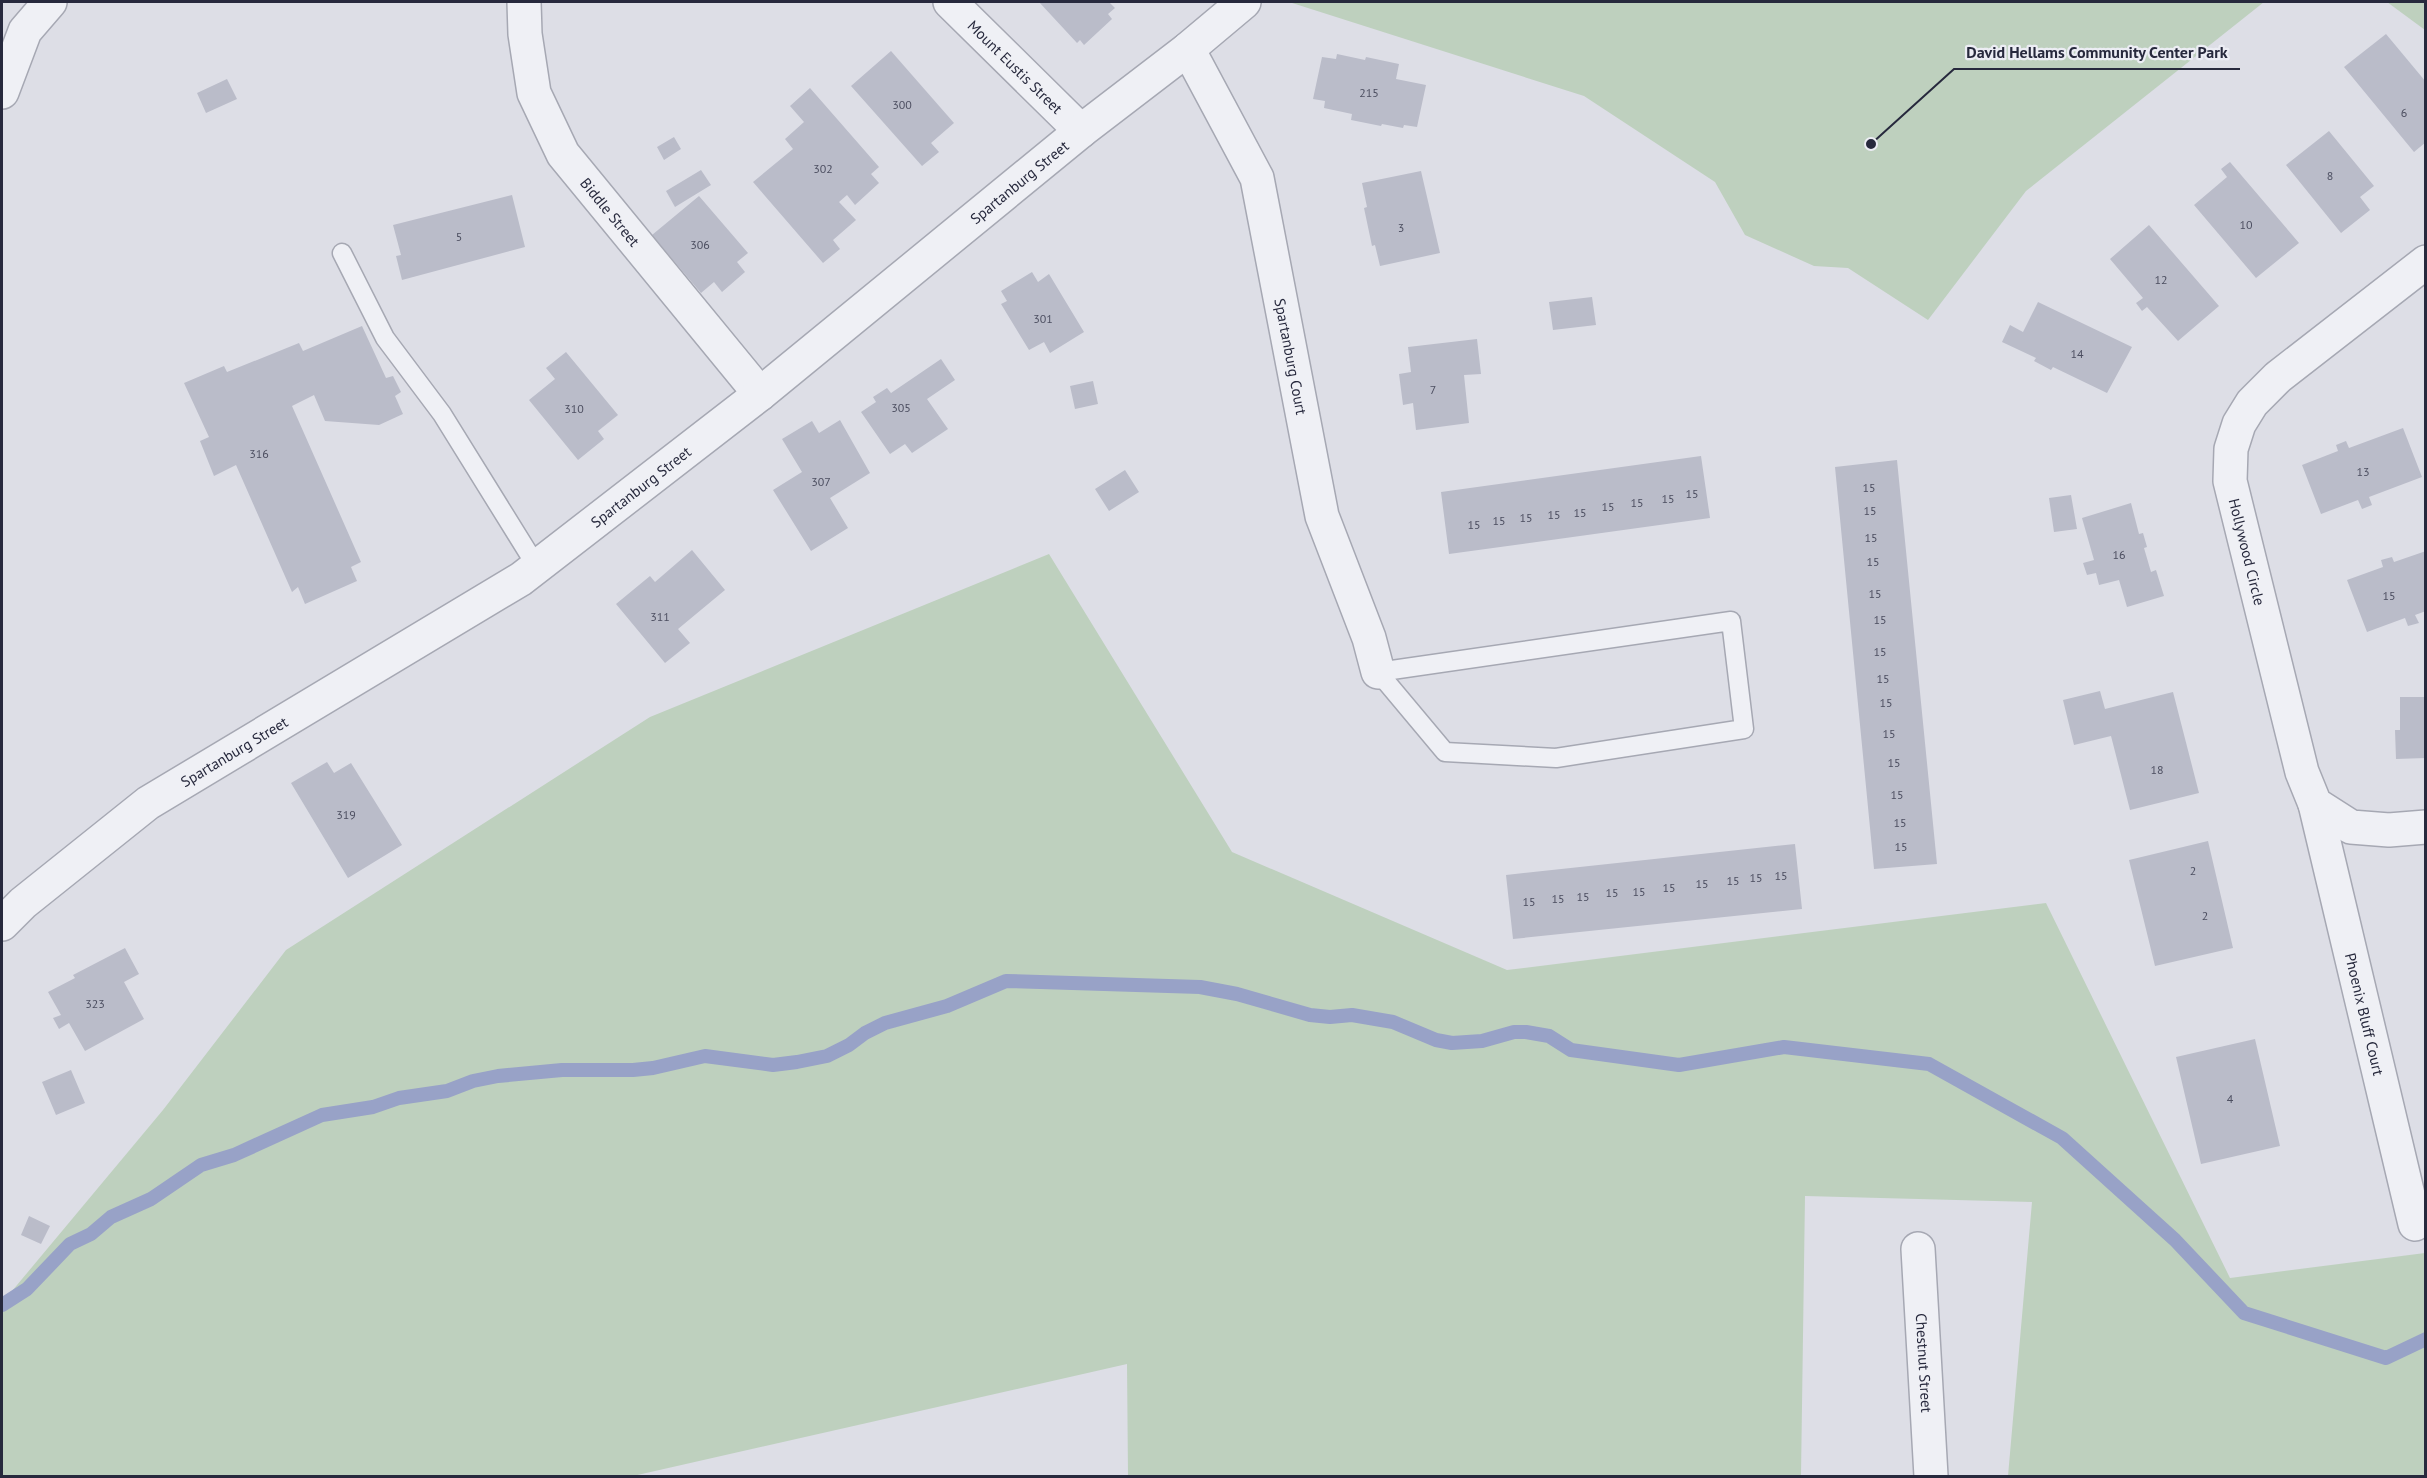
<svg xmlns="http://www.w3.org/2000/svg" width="2427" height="1478" font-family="'PT Sans',sans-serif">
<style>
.green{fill:#bed0be}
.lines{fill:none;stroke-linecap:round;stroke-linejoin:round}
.stream{stroke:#98a2c7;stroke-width:14}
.building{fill:#babcc9}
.lane-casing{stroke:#a6a8b3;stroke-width:21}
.street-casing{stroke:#a6a8b3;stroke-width:36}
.lane{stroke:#eff0f5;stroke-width:18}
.street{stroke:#eff0f5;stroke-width:33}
.labels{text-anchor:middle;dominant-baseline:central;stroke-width:4.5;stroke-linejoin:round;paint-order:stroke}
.number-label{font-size:12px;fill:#4c4e60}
.street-label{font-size:15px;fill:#27293d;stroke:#ecedf4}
.leader{fill:none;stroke:#27293d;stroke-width:2}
.callout-dot{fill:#27293d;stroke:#ecedf4;stroke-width:2}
.callout-label{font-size:16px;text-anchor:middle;font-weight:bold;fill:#27293d;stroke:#ecedf4;stroke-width:4.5;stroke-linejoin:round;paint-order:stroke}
</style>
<rect width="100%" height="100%" fill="#dddee6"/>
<path class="green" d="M 1289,2 L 2264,2 L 2026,191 L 1928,320 L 1848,268 L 1814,266 L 1745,235 L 1715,182 L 1584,96 Z
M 2387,2 L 2425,2 L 2425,30 Z
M 1049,554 L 1232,852 L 1507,970 L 2046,903 L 2230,1278 L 2425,1253 L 2425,1476 L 2008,1476 L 2032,1202 L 1805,1196 L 1801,1476 L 1128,1476 L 1127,1364 L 633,1476 L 2,1476 L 2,1303 L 163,1110 L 286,950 L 650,717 Z"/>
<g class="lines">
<path class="stream" d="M 2,1305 L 27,1289 L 70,1244 L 91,1234 L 111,1217 L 151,1199 L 201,1165 L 234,1155 L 322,1115 L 373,1107 L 399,1098 L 447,1091 L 473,1081 L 498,1076 L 562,1070 L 633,1070 L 653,1068 L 705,1056 L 773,1065 L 797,1062 L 827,1056 L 849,1045 L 865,1033 L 885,1023 L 947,1006 L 1006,981 L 1200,987 L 1237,994 L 1310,1015 L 1330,1017 L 1352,1015 L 1393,1022 L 1436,1040 L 1452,1043 L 1482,1041 L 1514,1032 L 1526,1032 L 1549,1036 L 1571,1050 L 1679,1065 L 1784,1047 L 1929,1064 L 2062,1138 L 2175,1240 L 2244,1313 L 2386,1358 L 2426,1339"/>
</g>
<path class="building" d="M 1039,2 L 1109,2 L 1115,8 L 1108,14 L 1112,19 L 1084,45 L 1080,40 L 1077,43 Z
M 2386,34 L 2426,82 L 2426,142 L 2414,152 L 2344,67 Z
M 891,51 L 954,123 L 931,143 L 939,152 L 922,166 L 851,86 Z
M 1337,54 L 1365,60 L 1366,57 L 1399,64 L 1396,79 L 1426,85 L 1417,127 L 1404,125 L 1403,128 L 1382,124 L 1381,126 L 1351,120 L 1352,114 L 1324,108 L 1325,101 L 1313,99 L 1322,57 L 1336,59 Z
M 227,79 L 237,99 L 206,113 L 197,93 Z
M 810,88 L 879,167 L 871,174 L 879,183 L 855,205 L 847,195 L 839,202 L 856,220 L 833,240 L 840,249 L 823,263 L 753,182 L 793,149 L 785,139 L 804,122 L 790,106 Z
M 2329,131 L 2374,186 L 2360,197 L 2370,210 L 2341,233 L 2286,165 Z
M 674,137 L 681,149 L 664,160 L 657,147 Z
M 2230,162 L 2299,243 L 2256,278 L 2194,205 L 2227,177 L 2221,169 Z
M 701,170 L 711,185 L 675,207 L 666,191 Z
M 1421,171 L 1440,253 L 1380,266 L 1375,245 L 1372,246 L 1364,208 L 1367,207 L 1362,183 Z
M 512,195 L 525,247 L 402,280 L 396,256 L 401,255 L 393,225 Z
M 699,196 L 748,253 L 737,262 L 745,272 L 722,292 L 714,282 L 701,293 L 652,235 Z
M 2149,225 L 2219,306 L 2178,341 L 2147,307 L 2142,311 L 2136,303 L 2143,298 L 2110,259 Z
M 1032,272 L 1038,282 L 1049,274 L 1084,332 L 1050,353 L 1044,342 L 1029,350 L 1001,304 L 1007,301 L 1001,291 Z
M 1592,297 L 1596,325 L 1553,330 L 1549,302 Z
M 2038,302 L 2132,347 L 2107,393 L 2053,367 L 2051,370 L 2034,361 L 2036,358 L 2002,342 L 2010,325 L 2023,332 Z
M 362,326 L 386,378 L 393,376 L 401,392 L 395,396 L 403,414 L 379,425 L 325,421 L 314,395 L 292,406 L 361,562 L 351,567 L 357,581 L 305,604 L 298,587 L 292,592 L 236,465 L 214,476 L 200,441 L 209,437 L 184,383 L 224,366 L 227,372 L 299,343 L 303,351 Z
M 1477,339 L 1481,374 L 1464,375 L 1469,423 L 1416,430 L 1413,403 L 1403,405 L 1399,374 L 1411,372 L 1408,347 Z
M 566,352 L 618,415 L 598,431 L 604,439 L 578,460 L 529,400 L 555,379 L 546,368 Z
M 941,359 L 955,380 L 927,399 L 948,429 L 912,453 L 905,444 L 890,454 L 861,412 L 876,402 L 873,397 L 887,388 L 891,393 Z
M 1093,381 L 1098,404 L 1075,409 L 1070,386 Z
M 840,420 L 870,473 L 830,498 L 848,528 L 811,551 L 773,490 L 802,472 L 782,439 L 812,421 L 819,433 Z
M 2403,428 L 2422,477 L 2369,497 L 2372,505 L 2362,509 L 2358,500 L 2321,514 L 2302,465 L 2338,451 L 2336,445 L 2346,441 L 2349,448 Z
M 1701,456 L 1710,518 L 1449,554 L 1441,492 Z
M 1897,460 L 1937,864 L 1874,869 L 1835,467 Z
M 1125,470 L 1139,492 L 1109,511 L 1095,489 Z
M 2071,495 L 2077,529 L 2054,532 L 2049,498 Z
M 2131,503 L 2139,534 L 2143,533 L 2147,547 L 2144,548 L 2151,572 L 2156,570 L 2164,596 L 2127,607 L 2119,580 L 2099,585 L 2096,573 L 2087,575 L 2083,563 L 2094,560 L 2082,518 Z
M 692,550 L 725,590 L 678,629 L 690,643 L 665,663 L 616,604 L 650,576 L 655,582 Z
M 2426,551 L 2426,611 L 2415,615 L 2419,623 L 2408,626 L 2405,618 L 2367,632 L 2347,580 L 2383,567 L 2381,560 L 2392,557 L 2394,562 Z
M 2100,691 L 2105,709 L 2173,692 L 2199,793 L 2130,810 L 2111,736 L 2074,745 L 2063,700 Z
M 2400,697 L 2426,697 L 2426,758 L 2396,759 L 2395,730 L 2400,730 Z
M 327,762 L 334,773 L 351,763 L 402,845 L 348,878 L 291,783 Z
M 2208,841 L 2233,948 L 2155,966 L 2129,860 Z
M 1795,844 L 1802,909 L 1513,939 L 1506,875 Z
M 125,948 L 139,974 L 124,982 L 144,1019 L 85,1051 L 69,1023 L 59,1029 L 53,1018 L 61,1015 L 48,992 L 75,978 L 73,975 Z
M 2255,1039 L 2280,1146 L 2201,1164 L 2176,1057 Z
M 71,1070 L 85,1103 L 56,1115 L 42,1082 Z
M 29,1216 L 50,1226 L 41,1244 L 21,1235 Z"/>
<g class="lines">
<g class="lane-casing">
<path id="lane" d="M 342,253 L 385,338 L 442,414 L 537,567
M 1731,621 L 1744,729 L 1556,758 L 1445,752 L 1378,672 Z"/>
</g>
<g class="street-casing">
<g id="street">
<path id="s1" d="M 524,2 L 525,34 L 534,93 L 563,154 L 760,394"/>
<path id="s2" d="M 950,2 L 1081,131"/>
<path id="s3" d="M 1188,49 L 1257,178 L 1322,516 L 1369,638 L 1378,672"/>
<path d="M 2,92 L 25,31 L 50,2"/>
<path id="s4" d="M 2426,262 L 2278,377 L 2252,403 L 2239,424 L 2231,449 L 2230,481 L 2302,772 L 2315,804 L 2351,827 L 2389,830 L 2426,827"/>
<path id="s5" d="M 2315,804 L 2415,1224"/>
<path id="s6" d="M 2,924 L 23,903 L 148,803 L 521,579 L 760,394 L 1081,131 L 1188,49 L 1244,2"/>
<path id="s7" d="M 1918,1249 L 1931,1476"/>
</g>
</g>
<use href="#lane" class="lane"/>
<use href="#street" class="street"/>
</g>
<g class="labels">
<g class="number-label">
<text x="1369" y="92">215</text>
<text x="902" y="104">300</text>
<text x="2404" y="112">6</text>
<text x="823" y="168">302</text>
<text x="2330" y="175">8</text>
<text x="2246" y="224">10</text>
<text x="1401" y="227">3</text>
<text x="459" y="236">5</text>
<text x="700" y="244">306</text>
<text x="2161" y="279">12</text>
<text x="1043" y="318">301</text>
<text x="2077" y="353">14</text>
<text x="1433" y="389">7</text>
<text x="901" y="407">305</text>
<text x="574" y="408">310</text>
<text x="259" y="453">316</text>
<text x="2363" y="471">13</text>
<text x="821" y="481">307</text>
<text x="1869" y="487">15</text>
<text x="1692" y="493">15</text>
<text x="1668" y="498">15</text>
<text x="1637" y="502">15</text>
<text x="1608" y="506">15</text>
<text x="1870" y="510">15</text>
<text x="1580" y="512">15</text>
<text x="1554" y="514">15</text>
<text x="1526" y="517">15</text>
<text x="1499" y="520">15</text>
<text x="1474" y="524">15</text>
<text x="1871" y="537">15</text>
<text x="2119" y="554">16</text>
<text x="1873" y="561">15</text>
<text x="1875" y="593">15</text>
<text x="2389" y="595">15</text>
<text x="660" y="616">311</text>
<text x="1880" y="619">15</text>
<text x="1880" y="651">15</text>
<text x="1883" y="678">15</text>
<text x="1886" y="702">15</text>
<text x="1889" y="733">15</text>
<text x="1894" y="762">15</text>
<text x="2157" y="769">18</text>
<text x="1897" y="794">15</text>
<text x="346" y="814">319</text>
<text x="1900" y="822">15</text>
<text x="1901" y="846">15</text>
<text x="2193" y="870">2</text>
<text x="1781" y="875">15</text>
<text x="1756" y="877">15</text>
<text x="1733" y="880">15</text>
<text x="1702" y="883">15</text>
<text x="1669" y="887">15</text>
<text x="1639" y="891">15</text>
<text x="1612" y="892">15</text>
<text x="1583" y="896">15</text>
<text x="1558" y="898">15</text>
<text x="1529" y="901">15</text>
<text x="2205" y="915">2</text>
<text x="95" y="1003">323</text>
<text x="2230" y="1098">4</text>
</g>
<g class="street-label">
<text stroke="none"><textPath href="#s2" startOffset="92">Mount Eustis Street</textPath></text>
<text stroke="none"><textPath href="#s6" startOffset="1262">Spartanburg Street</textPath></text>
<text stroke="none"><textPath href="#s1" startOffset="234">Biddle Street</textPath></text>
<text stroke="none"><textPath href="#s3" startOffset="328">Spartanburg Court</textPath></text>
<text stroke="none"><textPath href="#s6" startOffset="776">Spartanburg Street</textPath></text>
<text stroke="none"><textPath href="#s4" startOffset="380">Hollywood Circle</textPath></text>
<text stroke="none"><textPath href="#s6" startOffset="290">Spartanburg Street</textPath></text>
<text stroke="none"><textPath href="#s5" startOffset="216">Phoenix Bluff Court</textPath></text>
<text stroke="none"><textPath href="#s7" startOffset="114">Chestnut Street</textPath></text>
</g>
</g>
<path class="leader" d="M1871 144L1954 69H2240"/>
<circle class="callout-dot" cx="1871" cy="144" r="6"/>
<g class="callout-label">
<text x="2097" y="58">David Hellams Community Center Park</text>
</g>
<rect width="2427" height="1478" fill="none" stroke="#27293d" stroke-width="6"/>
</svg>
